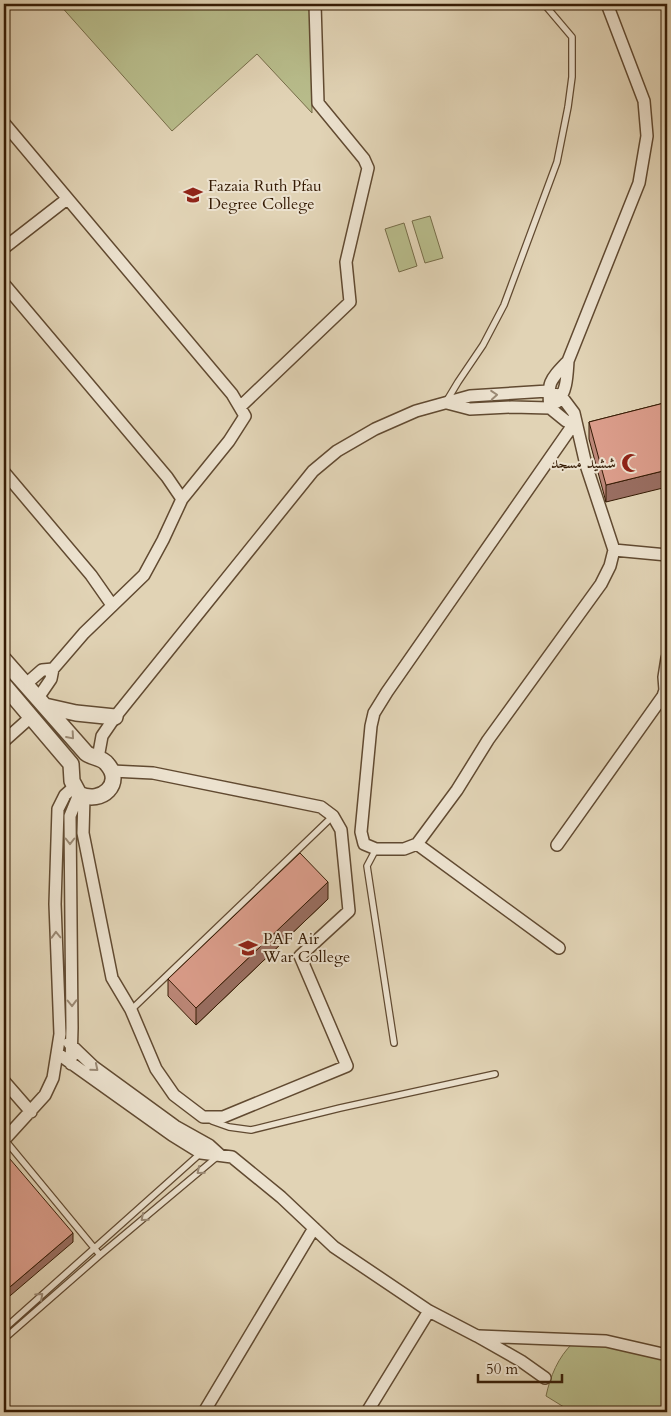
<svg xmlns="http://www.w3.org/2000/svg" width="671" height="1416" font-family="Cardo,Amiri,serif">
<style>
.green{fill:#b7bb8a;stroke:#766c48}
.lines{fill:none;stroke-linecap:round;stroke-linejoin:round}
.service-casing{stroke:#614a31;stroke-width:8}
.minor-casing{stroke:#614a31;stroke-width:14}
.tertiary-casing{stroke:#614a31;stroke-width:18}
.service{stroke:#ece2cf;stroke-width:5.5}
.minor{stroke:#ece2cf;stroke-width:11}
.tertiary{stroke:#ece2cf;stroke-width:15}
.wall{fill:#bc8778;stroke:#361c05}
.shaded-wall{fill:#996e61;stroke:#361c05}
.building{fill:#db9d8b;stroke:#361c05}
.oneway{stroke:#9a8974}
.labels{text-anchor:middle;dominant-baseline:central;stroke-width:4;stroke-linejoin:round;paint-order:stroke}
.poi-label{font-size:16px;fill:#361c05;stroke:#ece2cf;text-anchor:start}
</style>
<rect width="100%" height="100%" fill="#e1d3b5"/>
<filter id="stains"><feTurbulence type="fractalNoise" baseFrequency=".004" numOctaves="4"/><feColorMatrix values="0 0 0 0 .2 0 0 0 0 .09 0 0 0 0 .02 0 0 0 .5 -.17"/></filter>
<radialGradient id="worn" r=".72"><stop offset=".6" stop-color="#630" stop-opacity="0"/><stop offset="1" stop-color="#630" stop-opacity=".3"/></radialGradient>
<path class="green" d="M 59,4 L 310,4 L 312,113 L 257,54 L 172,131 Z
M 430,216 L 443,258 L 425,263 L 412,221 Z
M 404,223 L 417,266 L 399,272 L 385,229 Z
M 573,1343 L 603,1345 L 667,1359 L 667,1412 L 572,1412 L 546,1396 C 550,1377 558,1357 573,1343 Z"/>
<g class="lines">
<g class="service-casing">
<path id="service" d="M 446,402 L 458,382 L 483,345 L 504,305 L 557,162 L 568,107 L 572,77 L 572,37 L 544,4
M 376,849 L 367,866 L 394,1043
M 131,1010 L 333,816
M 212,1121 L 229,1127 L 251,1130 L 340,1108 L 495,1074
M 5,1140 L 100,1255
M 4,1329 L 202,1152
M 4,1339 L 100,1255 L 218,1156"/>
</g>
<g class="minor-casing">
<path id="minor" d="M 4,123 L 232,394 L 245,416 L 229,441 L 182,499 L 163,540 L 144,575 L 84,633 L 53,669 L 51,679 L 38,698
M 4,248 L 67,199
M 4,284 L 167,477 L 182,499
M 557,402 C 567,392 567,375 568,361
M 447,403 L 470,409 L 512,407 L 550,408 L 566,421 L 575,422
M 240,407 L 350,302 L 346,262 L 368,168 L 364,159 L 318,103 L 315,4
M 550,408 C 547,382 550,380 568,361 L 639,183 L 647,136 L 644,101 L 607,4
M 4,472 L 91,575 L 112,605
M 614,550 L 667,555
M 26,684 L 42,670 L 53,669
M 4,741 L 32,716
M 98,758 L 102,736 L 115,717 L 313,471 L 337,451 L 375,429 L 416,411 L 470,396 L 548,391 L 562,397 L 574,413 L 586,465 L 614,550 L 610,566 L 601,584 L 488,740 L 457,790 L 417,844 L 404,849 L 376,849 L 364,844 L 361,832 L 371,726 L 374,713 L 387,692 L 575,422
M 84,797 L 83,833 L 112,978 L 131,1010 L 156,1069 L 174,1095 L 203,1117 L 223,1117 L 347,1066 L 300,956 L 349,911 L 341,830 L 333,816 L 321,807 L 153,773 L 112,771
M 417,844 L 559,948
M 557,845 L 663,696 L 665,690 L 664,677 L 667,658
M 69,1043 L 94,1067 L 175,1126 L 209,1145 L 220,1155
M 57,1053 L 172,1135 L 201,1153 L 232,1157 L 281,1197 L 334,1247 L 429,1311 L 477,1336 L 521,1361 L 545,1378
M 71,1064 L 72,1028 L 70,816 L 79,794
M 4,1081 L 31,1112
M 4,1140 L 45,1095 L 53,1078 L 57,1053 L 60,1034 L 55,904 L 58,809 L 65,795 L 74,787
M 479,1336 L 606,1341 L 667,1355
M 204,1412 L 314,1228
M 367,1412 L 429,1311"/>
</g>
<g class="tertiary-casing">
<path id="tertiary" d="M 4,660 L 86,753 C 92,758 102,757 107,764 C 124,783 102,805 79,794 L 72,781 L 71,764 L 4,685
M 45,706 L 76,713 L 115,717"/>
</g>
<use href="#service" class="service"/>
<use href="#minor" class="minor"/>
<use href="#tertiary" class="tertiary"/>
</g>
<path class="wall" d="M 664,403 L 606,502 L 589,439 L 589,422 Z
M 328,899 L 196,1025 L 168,996 L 168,979 Z"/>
<path class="shaded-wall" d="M 667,470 L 667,487 L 606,502 L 606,485 Z
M 328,882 L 328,899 L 196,1025 L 196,1008 Z
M 73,1233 L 73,1242 L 4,1301 L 4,1292 Z"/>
<path class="building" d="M 664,403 L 667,417 L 667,470 L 606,485 L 589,422 Z
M 300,853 L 328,882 L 196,1008 L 168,979 Z
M 4,1152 L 73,1233 L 4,1292 Z"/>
<defs><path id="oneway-chevron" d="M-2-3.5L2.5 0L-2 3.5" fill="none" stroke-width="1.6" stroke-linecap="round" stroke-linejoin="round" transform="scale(1.25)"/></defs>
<g class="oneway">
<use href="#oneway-chevron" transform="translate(494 395) rotate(-4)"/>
<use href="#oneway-chevron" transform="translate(71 736) rotate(49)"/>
<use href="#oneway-chevron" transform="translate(70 841) rotate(90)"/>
<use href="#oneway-chevron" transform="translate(56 935) rotate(-92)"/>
<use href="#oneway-chevron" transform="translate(72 1003) rotate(89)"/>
<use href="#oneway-chevron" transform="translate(95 1068) rotate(40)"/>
<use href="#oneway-chevron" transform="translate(200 1171) rotate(140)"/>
<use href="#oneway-chevron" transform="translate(144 1218) rotate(140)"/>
<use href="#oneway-chevron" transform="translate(40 1296) rotate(-42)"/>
</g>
<defs>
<g id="university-bare" transform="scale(1.5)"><path d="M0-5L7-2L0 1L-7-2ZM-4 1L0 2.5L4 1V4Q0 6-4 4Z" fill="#8f2418" stroke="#ece2cf" stroke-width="2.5" paint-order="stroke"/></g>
<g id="mosque-bare" transform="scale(1.5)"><path d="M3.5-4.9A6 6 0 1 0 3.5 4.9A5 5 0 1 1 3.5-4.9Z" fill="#8f2418" stroke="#ece2cf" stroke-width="2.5" paint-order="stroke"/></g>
</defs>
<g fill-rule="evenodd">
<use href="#university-bare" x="193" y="195"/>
<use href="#mosque-bare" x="631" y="463"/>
<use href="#university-bare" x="248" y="948"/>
</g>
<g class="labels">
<g class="poi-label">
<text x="208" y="186">Fazaia Ruth Pfau<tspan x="208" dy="18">Degree College</tspan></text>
<text x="616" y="463" text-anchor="end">ششید مسجد</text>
<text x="263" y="939">PAF Air<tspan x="263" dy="18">War College</tspan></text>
</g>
</g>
<rect width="671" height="1416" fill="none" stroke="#e1d3b5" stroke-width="20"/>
<rect x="5" y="5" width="661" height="1406" fill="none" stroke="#361c05" stroke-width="2.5"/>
<rect x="10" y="10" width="651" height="1396" fill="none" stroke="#361c05"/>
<path d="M478 1374v8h84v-8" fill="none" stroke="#361c05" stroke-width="2.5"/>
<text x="486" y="1374" font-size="15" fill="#361c05" stroke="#ece2cf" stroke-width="4" paint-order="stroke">50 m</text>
<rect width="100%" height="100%" filter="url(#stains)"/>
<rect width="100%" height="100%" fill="url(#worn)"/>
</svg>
